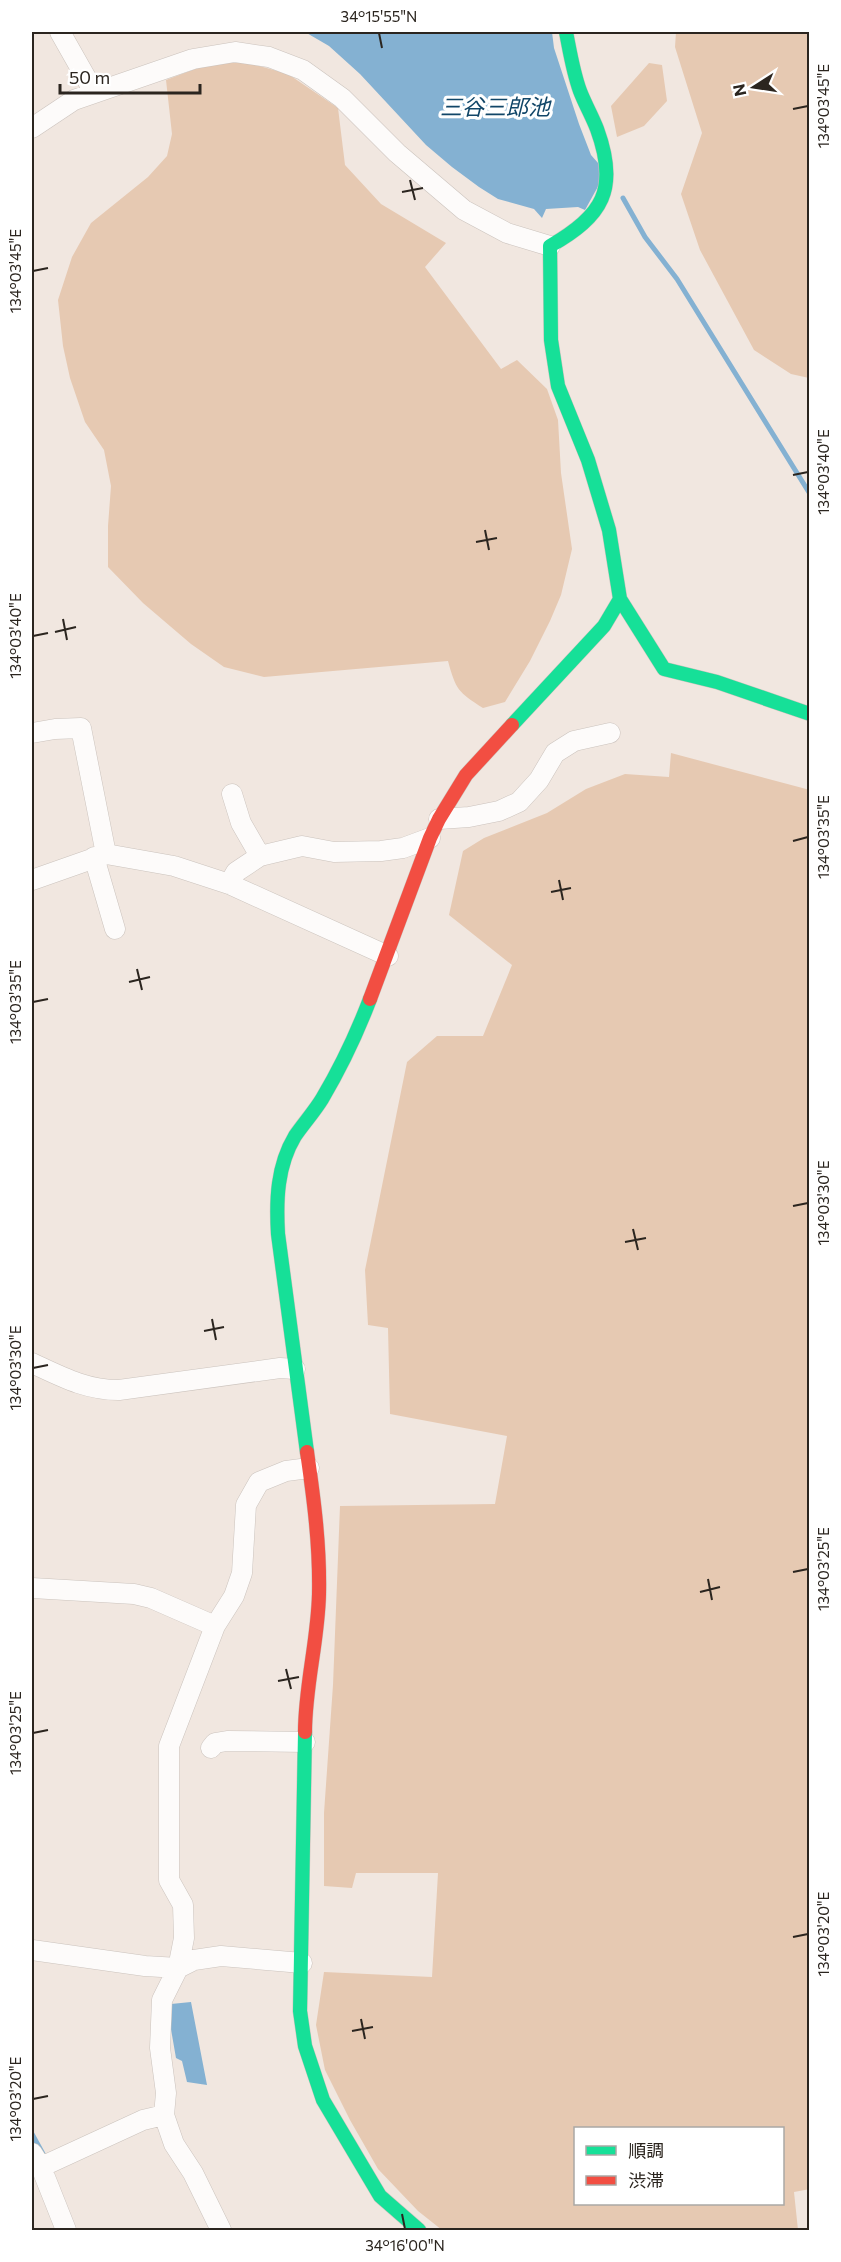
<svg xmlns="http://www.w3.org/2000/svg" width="841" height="2262" font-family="Commissioner,'Noto Sans JP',sans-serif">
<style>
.green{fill:#e6c9b2;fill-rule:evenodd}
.water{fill:#84b1d2}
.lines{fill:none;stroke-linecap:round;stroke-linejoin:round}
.stream{stroke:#84b1d2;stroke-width:5}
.street-casing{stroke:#cbc3bd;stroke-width:21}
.fast-casing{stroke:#cbc3bd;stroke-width:15}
.jam-casing{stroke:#cbc3bd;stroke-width:15}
.street{stroke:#fdfbfa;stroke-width:20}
.fast{stroke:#16e098;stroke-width:14}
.jam{stroke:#f24e42;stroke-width:14}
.ticks{fill:none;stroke:#2b251f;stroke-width:2}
.labels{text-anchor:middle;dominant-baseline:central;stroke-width:6;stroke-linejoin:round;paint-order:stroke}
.water-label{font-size:22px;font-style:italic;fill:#114668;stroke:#fff}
.neatline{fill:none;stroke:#2b251f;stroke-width:2}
.ticks-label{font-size:15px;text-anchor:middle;fill:#2b251f}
</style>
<rect width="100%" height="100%" fill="#f1e7e0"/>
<path class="green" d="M 676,32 L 809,32 L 809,378 L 791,374 L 754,350 L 700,250 L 681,194 L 702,133 L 675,47 Z
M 211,63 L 249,63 L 288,74 L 338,108 L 345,165 L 381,204 L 446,243 L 425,267 L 501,369 L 517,360 L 547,389 L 558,420 L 561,473 L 572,549 L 561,595 L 550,621 L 530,661 L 505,702 L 483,708 C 458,692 456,690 448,661 L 264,677 L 224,667 L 191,644 L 143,603 L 108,567 L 108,526 L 111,486 L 104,450 L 85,422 L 70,378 L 63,346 L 58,300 L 72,257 L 91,223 L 148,177 L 167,156 L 172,134 L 166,80 Z
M 649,63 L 662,65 L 667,101 L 644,126 L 617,137 L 611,106 Z
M 671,753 L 810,790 L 810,2189 L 794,2192 L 798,2230 L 442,2230 L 418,2211 L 378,2169 L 350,2120 L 325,2070 L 316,2025 L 324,1972 L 432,1977 L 438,1873 L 356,1873 L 352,1888 L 324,1886 L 324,1813 L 333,1685 L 340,1506 L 495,1504 L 507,1436 L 390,1414 L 388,1328 L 368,1325 L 365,1270 L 407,1062 L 437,1036 L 483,1036 L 512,965 L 449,915 L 463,851 L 484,838 L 547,813 L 586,789 L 625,774 L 669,777 ZM 576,2128 L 782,2128 L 782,2204 L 576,2204 Z"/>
<path class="water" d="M 305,32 L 552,32 L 554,48 L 579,124 L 591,155 L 606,172 L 585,210 L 578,207 L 546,209 L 542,218 L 534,209 L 498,199 L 479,187 L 452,167 L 426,145 L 360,74 L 329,46 Z
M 191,2002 L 207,2085 L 187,2082 L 182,2061 L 176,2058 L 168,2012 L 171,2004 Z"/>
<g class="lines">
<path class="stream" d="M 623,198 L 645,237 L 677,279 L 810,494
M 32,2134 L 43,2154"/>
<g class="street-casing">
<path id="street" d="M 60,32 L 94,92
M 32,128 L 74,100 L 193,59 L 235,52 L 269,57 L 303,70 L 342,98 L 397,153 L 464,210 L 507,233 L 550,246
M 32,733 L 55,729 L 81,728 L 106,854
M 232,794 L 241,823 L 260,856
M 439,819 L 469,817 L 499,811 L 519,802 L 539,780 L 555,753 L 574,741 L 610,733
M 94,857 L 115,929
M 32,880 L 106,854 L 174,866 L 229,884 L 388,956
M 229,884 L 236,872 L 260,856 L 302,846 L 334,852 L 381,851 L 403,848 L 430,838
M 32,1363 C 62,1377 86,1390 119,1390 L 280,1368 L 295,1369
M 32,1588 L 134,1594 L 151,1598 L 215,1626
M 211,1748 L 215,1743 L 227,1741 L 305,1742
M 32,1950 L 145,1966 L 178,1968 L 194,1960 L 221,1956 L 302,1963
M 32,2153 L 41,2167 L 66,2230
M 41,2167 L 143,2120 L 164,2115
M 221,2230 L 193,2173 L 174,2144 L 164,2115 L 166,2093 L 160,2048 L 162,2000 L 178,1968 L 184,1938 L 183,1905 L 169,1880 L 169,1746 L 215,1626 L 234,1596 L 242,1573 L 246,1505 L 259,1482 L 286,1471 L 309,1468"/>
</g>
<g class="fast-casing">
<path id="fast" d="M 566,32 C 570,52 573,72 580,91 C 585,104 592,116 597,129 C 619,189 603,216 550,246 L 551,340 L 558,386 L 588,460 L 609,530 L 620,599 L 664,669 L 717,682 L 810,714
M 512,725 L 604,626 L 620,599
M 307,1452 L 278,1234 C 276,1200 277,1166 295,1136 C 304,1123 314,1112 322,1099 C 341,1067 357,1033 370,999
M 305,1732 L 300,2011 L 305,2046 L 323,2100 L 380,2196 L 419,2230"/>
</g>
<g class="jam-casing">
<path id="jam" d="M 370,999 L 430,838 L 439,819 L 466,775 L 512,725
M 305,1732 C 305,1686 318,1641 319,1594 C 320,1546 314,1500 307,1452"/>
</g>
<use href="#street" class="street"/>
<use href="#fast" class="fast"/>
<use href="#jam" class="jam"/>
</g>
<path class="ticks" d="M 379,33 L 382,48M 793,109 L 808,106M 410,180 L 415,200M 402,192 L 423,188M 33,271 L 48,268M 793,475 L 808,472M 485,530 L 489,550M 476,542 L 497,538M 63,619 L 67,640M 55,632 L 76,627M 33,636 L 48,633M 793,841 L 808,837M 559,880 L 563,900M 551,892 L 571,888M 137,969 L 142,990M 129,982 L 150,977M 33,1002 L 48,999M 793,1206 L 808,1203M 633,1229 L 638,1250M 625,1242 L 646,1238M 212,1319 L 216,1340M 204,1331 L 224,1327M 33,1368 L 48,1365M 793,1572 L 808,1569M 708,1579 L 712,1600M 700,1592 L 720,1587M 286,1669 L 291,1689M 278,1681 L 299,1677M 33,1733 L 48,1730M 793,1937 L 808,1934M 361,2019 L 365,2039M 352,2031 L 373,2027M 33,2099 L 48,2096M 402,2214 L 405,2229"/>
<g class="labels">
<g class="water-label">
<text x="495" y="106">三谷三郎池</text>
</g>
</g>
<rect width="841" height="2262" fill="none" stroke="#ffffff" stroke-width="66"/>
<rect x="574" y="2127" width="210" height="78" fill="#ffffff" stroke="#aaa8a5" stroke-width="1.5"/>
<rect x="586" y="2146" width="30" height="9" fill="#16e098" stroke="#aaa8a5" stroke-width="1.5"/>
<text x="628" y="2157" font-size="18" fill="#2b251f">順調</text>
<rect x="586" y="2176" width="30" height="9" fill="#f24e42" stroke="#aaa8a5" stroke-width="1.5"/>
<text x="628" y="2187" font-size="18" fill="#2b251f">渋滞</text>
<g transform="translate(754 87) rotate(258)" stroke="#ffffff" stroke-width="4.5" paint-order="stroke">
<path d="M0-4.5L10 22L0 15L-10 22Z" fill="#2b251f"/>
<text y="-9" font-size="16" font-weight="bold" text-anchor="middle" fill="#2b251f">N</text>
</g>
<path d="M60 84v9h140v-9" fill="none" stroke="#2b251f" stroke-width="3"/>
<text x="69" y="84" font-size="18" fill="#2b251f" stroke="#ffffff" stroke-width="4.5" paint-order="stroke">50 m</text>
<rect x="33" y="33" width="775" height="2196" class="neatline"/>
<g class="ticks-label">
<text x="379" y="22">34°15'55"N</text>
<text transform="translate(824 106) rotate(-90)" y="5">134°03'45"E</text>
<text transform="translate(16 271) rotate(-90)" y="5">134°03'45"E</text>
<text transform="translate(824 472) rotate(-90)" y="5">134°03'40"E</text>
<text transform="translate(16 636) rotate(-90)" y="5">134°03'40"E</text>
<text transform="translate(824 837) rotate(-90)" y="5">134°03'35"E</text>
<text transform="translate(16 1002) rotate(-90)" y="5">134°03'35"E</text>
<text transform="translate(824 1203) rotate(-90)" y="5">134°03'30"E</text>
<text transform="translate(16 1368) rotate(-90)" y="5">134°03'30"E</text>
<text transform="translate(824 1569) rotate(-90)" y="5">134°03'25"E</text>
<text transform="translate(16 1733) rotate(-90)" y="5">134°03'25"E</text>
<text transform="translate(824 1934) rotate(-90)" y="5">134°03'20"E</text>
<text transform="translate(16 2099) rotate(-90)" y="5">134°03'20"E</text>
<text x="405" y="2251">34°16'00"N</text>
</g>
</svg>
